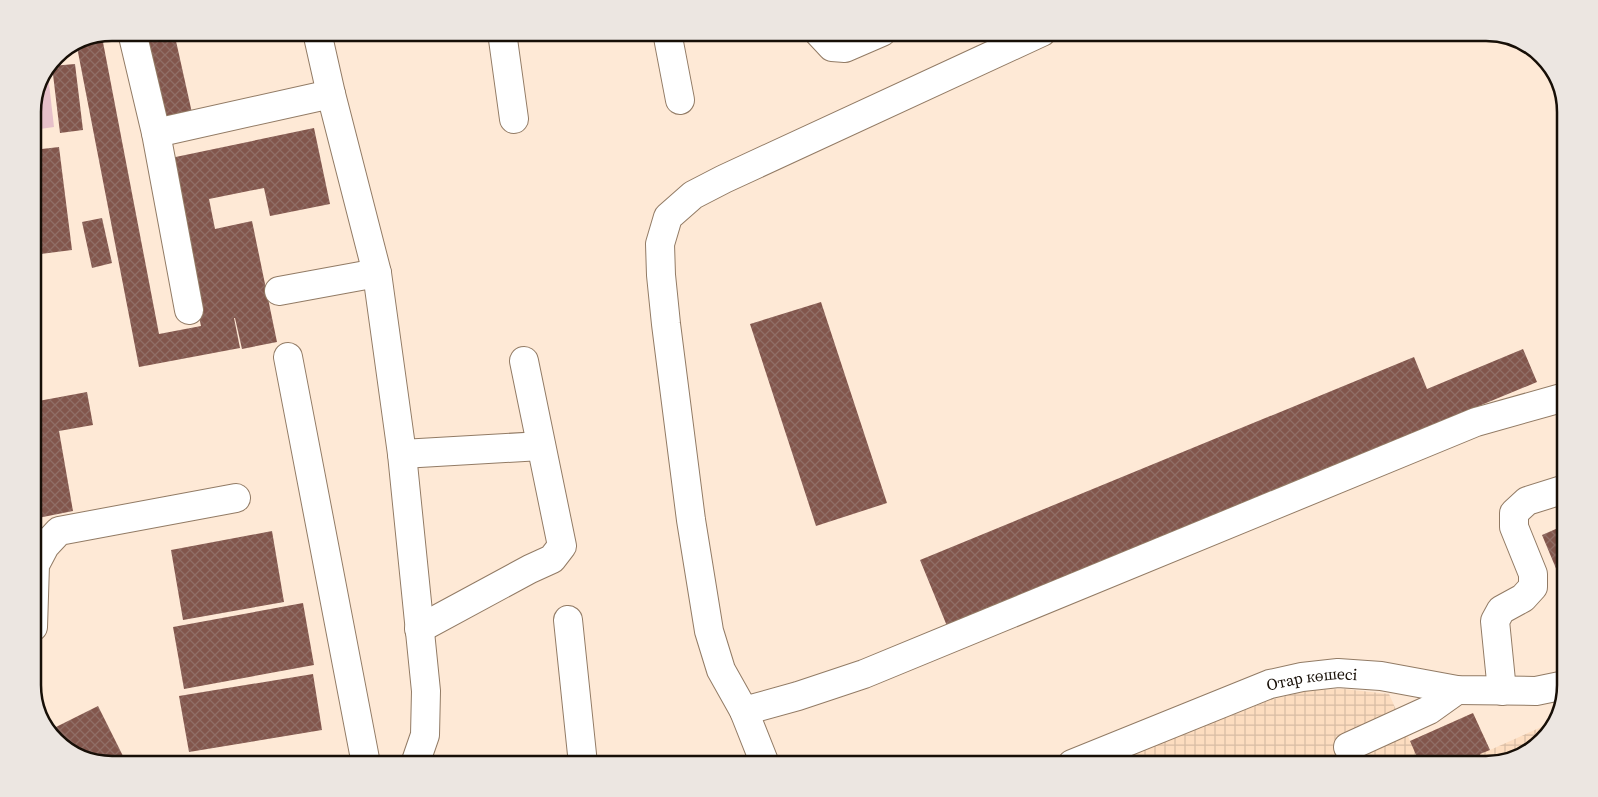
<svg xmlns="http://www.w3.org/2000/svg" width="1598" height="797" font-family="'Source Serif 4',serif">
<style>
.industrial{fill:url(#industrial-grid)}
.green{fill:#e6c0c9}
.building{fill:url(#building-cross-hatch)}
.lines{fill:none;stroke-linecap:round;stroke-linejoin:round}
.minor-casing{stroke:#927b65;stroke-width:30}
.minor{stroke:#fff;stroke-width:28}
.labels{text-anchor:middle;dominant-baseline:central;stroke-width:4.5;stroke-linejoin:round;paint-order:stroke}
.street-label{font-size:16px;fill:#170f07;stroke:#fff9f4}
.rim{fill:none;stroke:#170f07;stroke-width:2.5}
</style>
<defs>
<pattern id="industrial-grid" width="8" height="8" patternUnits="userSpaceOnUse" patternTransform="scale(1.25)"><rect width="8" height="8" fill="#fdddc0"/><path d="M0 4h8M4 0v8" fill="none" stroke="#d8bca4"/></pattern>
<pattern id="building-cross-hatch" width="8" height="8" patternUnits="userSpaceOnUse" patternTransform="scale(1.25)"><rect width="8" height="8" fill="#82564c"/><path d="M0 0l8 8M0 8l8-8" fill="none" stroke="#906e66"/></pattern>
</defs>
<rect width="100%" height="100%" fill="#fee9d6"/>
<path class="industrial" d="M 1344,689 L 1389,694 L 1410,741 L 1473,713 L 1490,750 L 1557,720 L 1530,751 L 1486,764 L 1108,764 L 1270,700 L 1310,690 Z"/>
<path class="green" d="M 48,75 L 54,127 L 33,130 L 33,108 Z"/>
<path class="building" d="M 145,32 L 174,32 L 192,113 L 164,119 Z
M 102,37 L 159,334 L 201,326 L 166,159 L 314,128 L 330,204 L 270,216 L 264,188 L 209,199 L 215,229 L 252,221 L 277,342 L 242,349 L 235,318 L 234,318 L 240,348 L 139,367 L 77,47 Z
M 75,64 L 83,130 L 60,133 L 52,66 Z
M 59,147 L 72,250 L 33,255 L 33,150 Z
M 102,218 L 112,263 L 92,268 L 82,222 Z
M 821,302 L 887,503 L 816,526 L 750,324 Z
M 1523,349 L 1537,382 L 947,626 L 920,560 L 1414,357 L 1427,389 Z
M 87,392 L 93,425 L 59,431 L 73,511 L 33,519 L 33,402 Z
M 1565,525 L 1565,590 L 1542,535 Z
M 272,531 L 284,602 L 183,620 L 171,550 Z
M 303,603 L 314,665 L 184,689 L 173,627 Z
M 313,674 L 322,730 L 189,752 L 179,696 Z
M 98,706 L 127,764 L 113,764 L 77,756 L 48,731 Z
M 1473,713 L 1490,750 L 1480,754 L 1485,764 L 1420,764 L 1410,741 Z"/>
<g class="lines">
<g class="minor-casing">
<g id="minor">
<path d="M 132,32 L 156,133 L 189,310"/>
<path d="M 317,32 L 331,94 L 377,273 L 402,454 L 426,691 L 425,735 L 415,764"/>
<path d="M 502,32 L 514,119"/>
<path d="M 667,32 L 680,100"/>
<path d="M 818,32 L 832,47 L 845,48 L 882,32"/>
<path d="M 156,133 L 331,94"/>
<path d="M 279,291 L 377,273"/>
<path d="M 288,357 L 366,764"/>
<path d="M 402,454 L 541,446"/>
<path d="M 568,620 L 583,764"/>
<path d="M 33,627 L 35,565 L 45,546 L 59,531 L 236,498"/>
<path d="M 419,629 L 530,569 L 552,559 L 562,546 L 524,361"/>
<path d="M 1502,691 L 1495,621 L 1501,610 L 1523,598 L 1533,587 L 1533,574 L 1514,527 L 1514,513 L 1527,501 L 1565,489"/>
<path d="M 744,711 L 798,696 L 864,674 L 1476,422 L 1565,397"/>
<path d="M 1348,747 L 1429,710 L 1457,690"/>
<path d="M 765,764 L 744,711 L 721,670 L 709,631 L 691,520 L 666,324 L 661,275 L 660,244 L 668,217 L 693,195 L 724,179 L 1042,32"/>
<path id="s1" d="M 1072,764 L 1270,684 L 1302,677 L 1338,673 L 1381,676 L 1457,690 L 1536,691 L 1565,685"/>
</g>
</g>
<use href="#minor" class="minor"/>
</g>
<g class="labels">
<g class="street-label">
<text stroke="none"><textPath href="#s1" startOffset="256">Отар көшесі</textPath></text>
</g>
</g>
<path d="M0 0H1598V797H0ZM112 41H1486A71 71 0 0 1 1557 112V685A71 71 0 0 1 1486 756H112A71 71 0 0 1 41 685V112A71 71 0 0 1 112 41Z" fill="#ece6e1" fill-rule="evenodd"/>
<path class="rim" d="M112 41H1486A71 71 0 0 1 1557 112V685A71 71 0 0 1 1486 756H112A71 71 0 0 1 41 685V112A71 71 0 0 1 112 41Z"/>
</svg>
